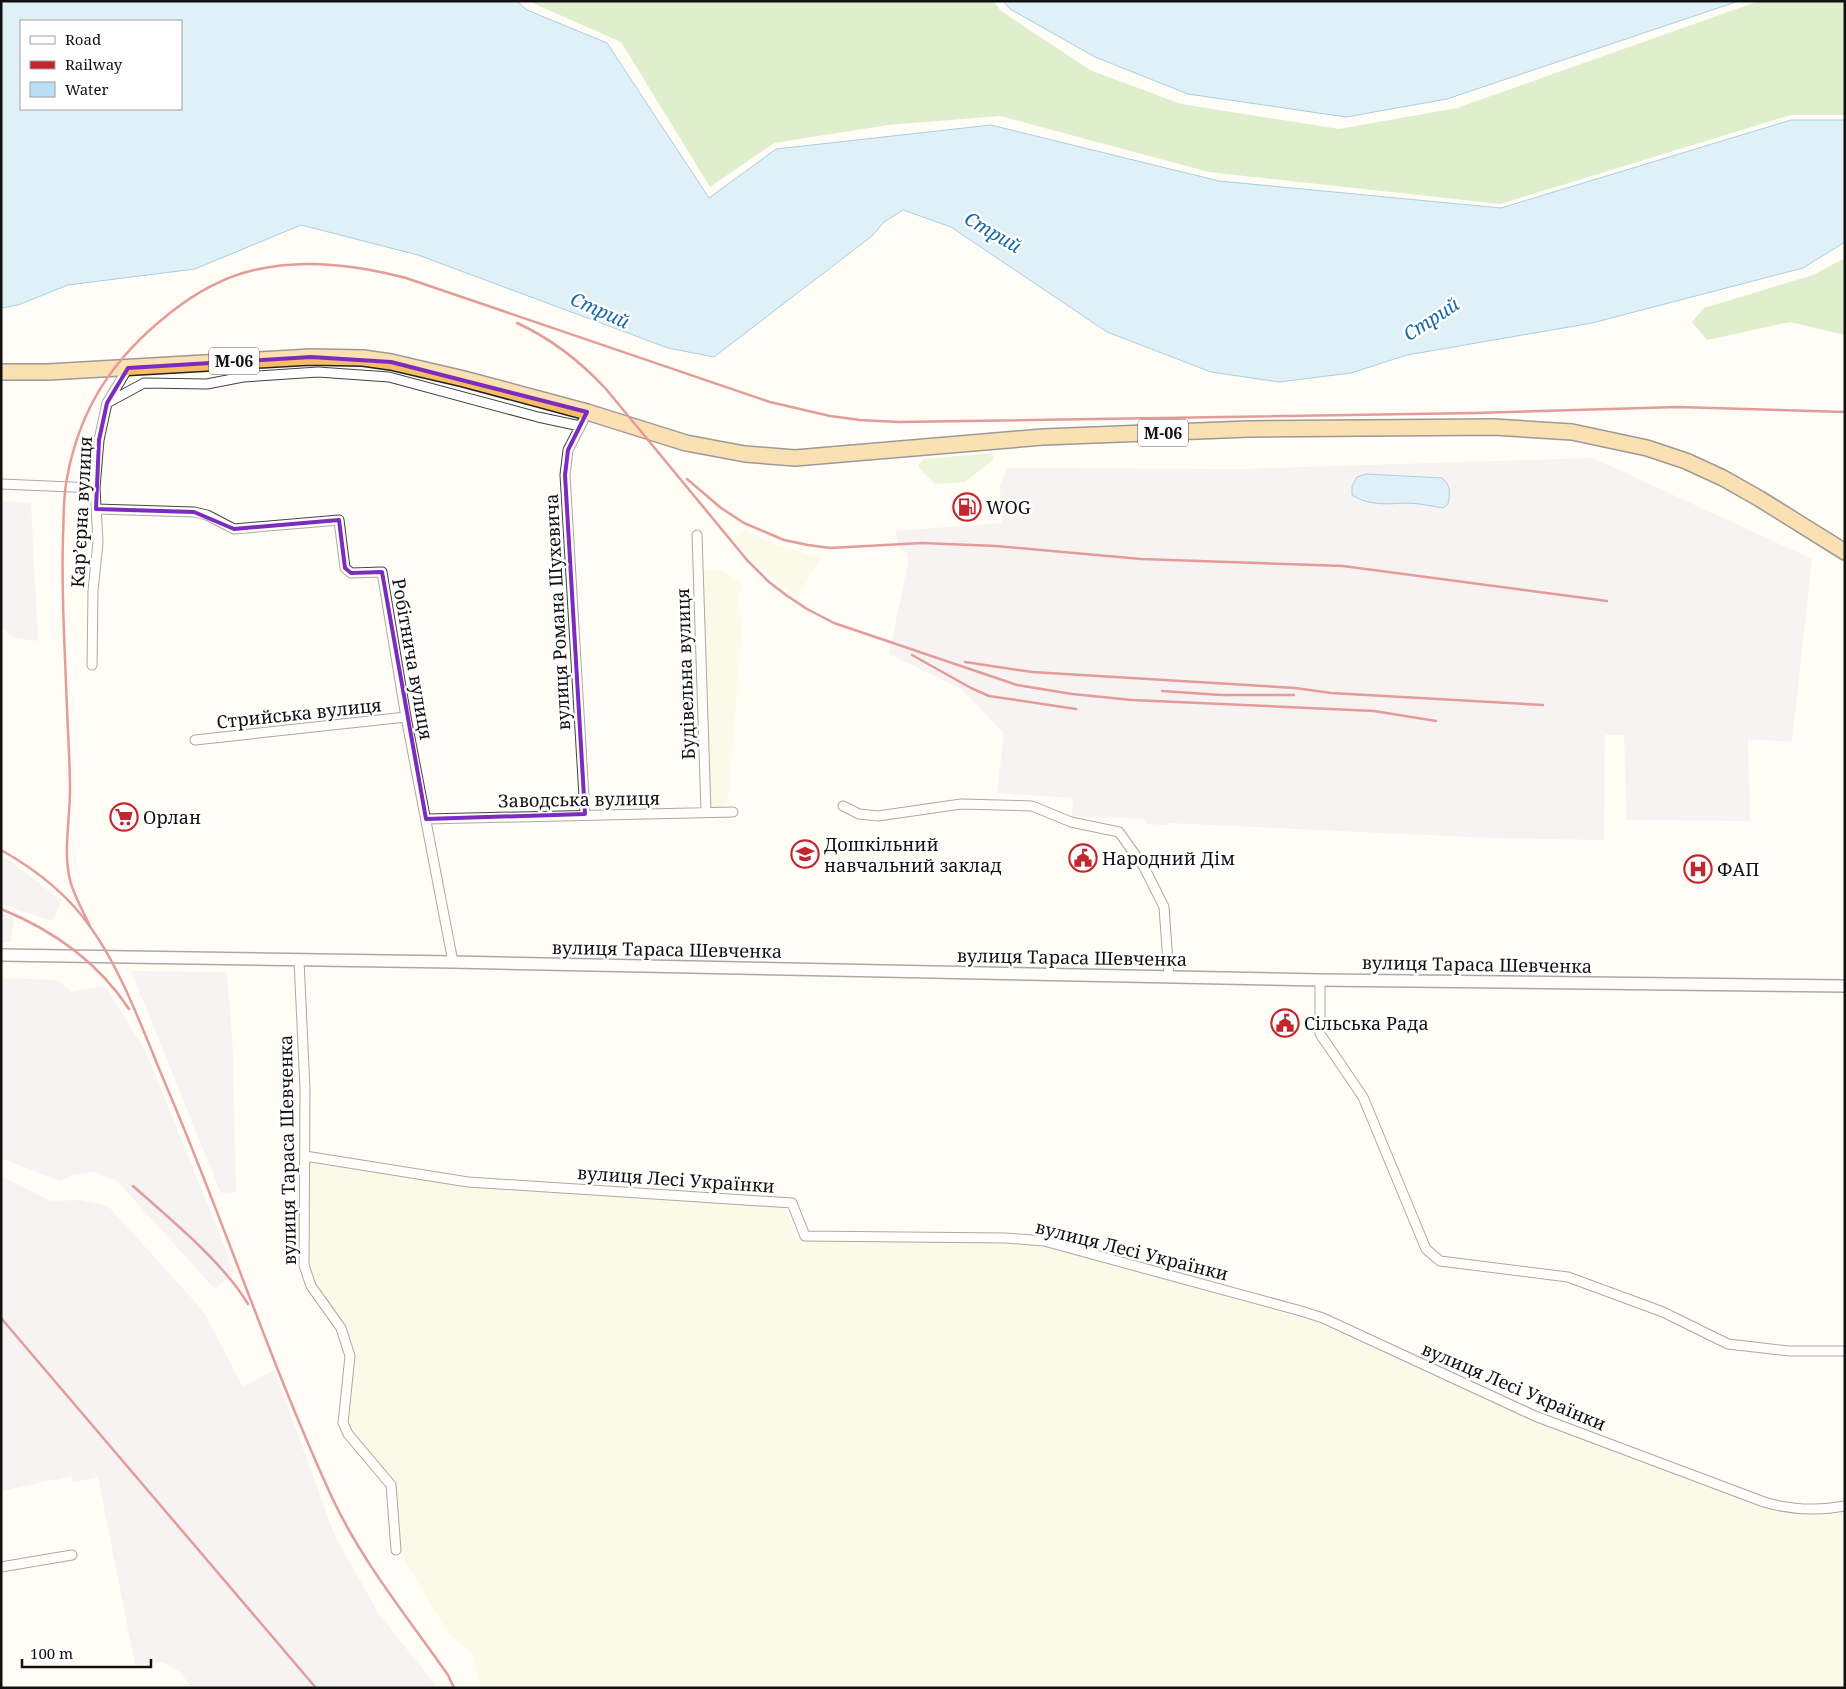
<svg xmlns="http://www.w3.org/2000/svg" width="1846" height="1689" font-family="'Noto Serif',serif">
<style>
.industrial{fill:#eee6ef}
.farmland{fill:#f6f3d4}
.green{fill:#d5ebbd}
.forest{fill:#b9dc9c}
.water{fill:#b9e0f7;stroke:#3f96cf;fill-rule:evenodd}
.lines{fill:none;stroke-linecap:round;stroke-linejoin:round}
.minor-casing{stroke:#444;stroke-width:11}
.tertiary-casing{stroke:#444;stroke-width:14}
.trunk-casing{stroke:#222;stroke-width:18}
.minor{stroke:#fff;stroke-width:9}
.tertiary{stroke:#fff;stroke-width:11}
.trunk{stroke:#f7bc64;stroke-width:15}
.rail{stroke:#c4262e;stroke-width:2.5}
.marked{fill:none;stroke:#7b2cbf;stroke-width:4;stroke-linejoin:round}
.labels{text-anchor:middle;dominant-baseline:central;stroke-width:5;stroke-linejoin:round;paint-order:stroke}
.shield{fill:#fff;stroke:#585858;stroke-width:1}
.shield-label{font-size:16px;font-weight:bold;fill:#111}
.poi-label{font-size:18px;fill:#111;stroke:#fff;text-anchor:start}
.street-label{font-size:18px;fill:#111;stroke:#fff}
.water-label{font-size:19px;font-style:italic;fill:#1768a6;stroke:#fff}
</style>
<rect width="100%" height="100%" fill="#fffdf5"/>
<path class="industrial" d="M 1593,458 L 1812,559 L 1792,742 L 1748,739 L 1750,821 L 1627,820 L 1624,735 L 1605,735 L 1604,840 L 1490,838 L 1168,823 L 1167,825 L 1146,824 L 1146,819 L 1072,816 L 1073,798 L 997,793 L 1004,733 L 961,689 L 889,654 L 908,564 L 908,555 L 900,548 L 895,531 L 1002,523 L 1000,486 L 1007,468 L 1241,469 Z
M 1,501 L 31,503 L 38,641 L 14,638 L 1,627 Z
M 1,857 L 8,859 L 62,901 L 52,921 L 1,904 Z
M 1,913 L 14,918 L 11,942 L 1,942 Z
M 131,971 L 227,972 L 233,1053 L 236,1192 L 221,1193 Z
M 1,978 L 57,980 L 72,992 L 105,986 L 145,1050 L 235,1272 L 215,1289 L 117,1181 L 95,1172 L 73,1175 L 60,1181 L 1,1158 Z
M 1,1176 L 51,1201 L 80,1200 L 108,1206 L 197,1304 L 207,1318 L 243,1387 L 274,1370 L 335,1536 L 380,1616 L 438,1688 L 192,1688 L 180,1672 L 163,1662 L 135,1665 L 98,1477 L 73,1482 L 72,1476 L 1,1491 Z"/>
<path class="farmland" d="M 743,530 L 777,545 L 820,558 L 798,597 L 781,586 L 755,564 L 734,541 Z
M 702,570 L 723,570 L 742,586 L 738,597 L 742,629 L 728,801 L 721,808 L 709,807 Z
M 308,1162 L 468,1187 L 785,1206 L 796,1240 L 1043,1244 L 1316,1322 L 1535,1421 L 1778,1511 L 1810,1514 L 1845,1511 L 1845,1688 L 481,1688 L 472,1654 L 449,1634 L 400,1553 L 394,1483 L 351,1430 L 347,1420 L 354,1353 L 314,1287 L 307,1265 Z"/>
<path class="green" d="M 990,453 L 994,457 L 993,460 L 965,482 L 935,484 L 919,468 L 919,464 L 924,459 Z"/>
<path class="forest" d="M 528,1 L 993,1 L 1001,11 L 1090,70 L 1181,104 L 1339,129 L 1457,108 L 1759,1 L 1845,1 L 1845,115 L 1791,115 L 1500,204 L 1209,172 L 1000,116 L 888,125 L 774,143 L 710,187 L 621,42 Z
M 1845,258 L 1845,335 L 1790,322 L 1707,340 L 1692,322 L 1704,308 L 1813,275 Z"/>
<path class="water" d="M 1,1 L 517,1 L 527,10 L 607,43 L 709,198 L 776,149 L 991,125 L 1219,181 L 1501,208 L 1791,120 L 1845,120 L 1845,242 L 1803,268 L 1592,323 L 1407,355 L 1351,373 L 1279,382 L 1211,372 L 1107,332 L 951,227 L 903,210 L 884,222 L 872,236 L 714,357 L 668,348 L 418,255 L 301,225 L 195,269 L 68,285 L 18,305 L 1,308 ZM 21,21 L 181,21 L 181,109 L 21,109 Z
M 1003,1 L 1739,1 L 1447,99 L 1346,117 L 1188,94 L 1095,57 L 1010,9 Z
M 1366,474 L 1442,478 C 1451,485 1450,493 1448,504 L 1443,508 C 1431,506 1418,503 1406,503 C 1388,504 1369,506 1352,495 L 1352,486 L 1357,477 Z"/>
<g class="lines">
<g class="minor-casing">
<path id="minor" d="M 107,403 L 144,383 L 207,384 L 243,377 L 318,372 L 389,377 L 538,417 L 580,426
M 583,421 L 568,450 L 565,475 L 585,814
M 1,484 L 95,488
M 96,509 L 194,512 L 207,515 L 234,529 L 339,520 L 345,568 L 351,573 L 382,572 L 406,717 L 453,962
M 697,535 L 706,812
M 92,665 L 93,591 L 98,542 L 95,488 L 99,440 L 107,403 L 128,368
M 195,740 L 406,717
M 843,806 L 859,814 L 878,816 L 961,804 L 1032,806 L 1071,822 L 1119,832 L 1144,867 L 1164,907 L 1169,976
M 426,819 L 733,812
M 299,960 L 305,1089 L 304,1265 L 311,1286 L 341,1328 L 350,1356 L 343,1423 L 348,1434 L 391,1485 L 396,1550
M 1320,980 L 1320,1034 L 1363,1097 L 1426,1249 L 1440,1261 L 1568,1277 L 1663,1312 L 1728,1344 L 1789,1351 L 1845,1351
M 305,1156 L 468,1182 L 792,1203 L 805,1236 L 1005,1238 L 1044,1241 L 1301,1311 L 1323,1318 L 1535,1416 L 1764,1502 C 1791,1510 1818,1511 1845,1506
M 1,1567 L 72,1555"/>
</g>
<g class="tertiary-casing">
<path id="tertiary" d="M 1,955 L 453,962 L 1320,980 L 1845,986"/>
</g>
<g class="trunk-casing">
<path id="trunk" d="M 1,372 L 48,372 L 311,357 L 363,358 L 391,362 L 464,379 L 587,412 L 686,443 L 745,454 L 795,458 L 1043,437 L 1249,429 L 1494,427 L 1572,432 L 1647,448 L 1686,461 L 1723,478 L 1760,499 L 1845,552"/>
</g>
<use href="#minor" class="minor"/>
<use href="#tertiary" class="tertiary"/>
<use href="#trunk" class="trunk"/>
<path class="rail" d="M 517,323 C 552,339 580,361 606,389 L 747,560 L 769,582 L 786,595 L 807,609 L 834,623 L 1017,685 L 1072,694 L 1132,700 L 1374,711 L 1436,721
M 687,479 L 721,508 L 744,523 L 784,540 L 808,545 L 830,548 L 922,543 L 996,546 L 1141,559 L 1343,566 L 1607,601
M 912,655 L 971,688 L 989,696 L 1076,709
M 965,662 L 1032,672 L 1295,688 L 1331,693 L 1543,705
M 1162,691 L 1221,695 L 1294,695
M 1,850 C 35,869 69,896 91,928 C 122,971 144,1033 165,1083 C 223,1218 268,1357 329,1491 C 359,1558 406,1615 448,1675 L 454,1688
M 1,909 C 53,930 98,962 129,1009
M 90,926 C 83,911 74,896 70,880 C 63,852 70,819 70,790 C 70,763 68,736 67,708 C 65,651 61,594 63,536 C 64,517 63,497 67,478 C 80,407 114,357 170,313 C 194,294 224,277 254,270 C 304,258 357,265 406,278 L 770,402 L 830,416 L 860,420 L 899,422 L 1475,413 L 1678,407 L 1845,412
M 133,1186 C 170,1219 223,1262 248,1304
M 1,1318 L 316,1688"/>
</g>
<path d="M0 0H1846V1689H0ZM 311,357 L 391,362 L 587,412 L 568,450 L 565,475 L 585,814 L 426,819 L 382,572 L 351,573 L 345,568 L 339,520 L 234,529 L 194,512 L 96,509 L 99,440 L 107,403 L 128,368 Z" fill="#fffdf5" fill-opacity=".55" fill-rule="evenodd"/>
<path class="marked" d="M 311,357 L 391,362 L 587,412 L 568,450 L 565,475 L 585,814 L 426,819 L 382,572 L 351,573 L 345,568 L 339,520 L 234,529 L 194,512 L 96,509 L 99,440 L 107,403 L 128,368 Z"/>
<defs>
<g id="fuel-ring" transform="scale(1.4375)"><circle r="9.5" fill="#fff" stroke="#c4262e" stroke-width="1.5"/><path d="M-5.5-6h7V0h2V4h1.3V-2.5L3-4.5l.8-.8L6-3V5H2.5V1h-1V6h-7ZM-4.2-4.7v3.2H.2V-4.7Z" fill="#c4262e"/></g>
<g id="supermarket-ring" transform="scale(1.4375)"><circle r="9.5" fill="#fff" stroke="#c4262e" stroke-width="1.5"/><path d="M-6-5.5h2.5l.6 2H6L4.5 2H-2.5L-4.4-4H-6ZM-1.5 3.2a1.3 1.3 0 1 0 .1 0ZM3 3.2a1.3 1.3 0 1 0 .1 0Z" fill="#c4262e"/></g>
<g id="school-ring" transform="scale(1.4375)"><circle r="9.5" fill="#fff" stroke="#c4262e" stroke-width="1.5"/><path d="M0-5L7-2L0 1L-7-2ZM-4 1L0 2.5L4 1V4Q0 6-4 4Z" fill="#c4262e"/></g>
<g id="civic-ring" transform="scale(1.4375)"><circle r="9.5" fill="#fff" stroke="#c4262e" stroke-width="1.5"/><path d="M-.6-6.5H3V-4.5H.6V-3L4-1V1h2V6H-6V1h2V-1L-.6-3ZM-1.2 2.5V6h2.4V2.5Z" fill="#c4262e"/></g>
<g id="hospital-ring" transform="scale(1.4375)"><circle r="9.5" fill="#fff" stroke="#c4262e" stroke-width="1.5"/><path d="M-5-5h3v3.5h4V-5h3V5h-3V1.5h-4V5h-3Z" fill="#c4262e"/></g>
</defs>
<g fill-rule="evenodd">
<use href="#fuel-ring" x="967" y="507"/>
<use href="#supermarket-ring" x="124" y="817"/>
<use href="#school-ring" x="805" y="854"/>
<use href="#civic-ring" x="1083" y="858"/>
<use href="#hospital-ring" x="1698" y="869"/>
<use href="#civic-ring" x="1285" y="1023"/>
</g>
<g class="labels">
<g class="shield">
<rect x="209" y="347.5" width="50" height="27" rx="4"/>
<rect x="1138" y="419.5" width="50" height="27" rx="4"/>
</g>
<g class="shield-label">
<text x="234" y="361">М-06</text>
<text x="1163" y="433">М-06</text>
</g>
<g class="poi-label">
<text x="986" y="507">WOG</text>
<text x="143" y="817">Орлан</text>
<text x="824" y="844">Дошкільний<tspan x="824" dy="21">навчальний заклад</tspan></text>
<text x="1102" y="858">Народний Дім</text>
<text x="1717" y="869">ФАП</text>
<text x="1304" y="1023">Сільська Рада</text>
</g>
<g class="street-label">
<text transform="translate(81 512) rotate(-87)">Карʼєрна вулиця</text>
<text transform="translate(557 612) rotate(-93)">вулиця Романа Шухевича</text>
<text transform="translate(413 659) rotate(80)">Робітнича вулиця</text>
<text transform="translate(685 674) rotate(-92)">Будівельна вулиця</text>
<text transform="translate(299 713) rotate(-6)">Стрийська вулиця</text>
<text transform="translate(579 799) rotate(-1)">Заводська вулиця</text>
<text transform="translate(667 949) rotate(1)">вулиця Тараса Шевченка</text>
<text transform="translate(1072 957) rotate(1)">вулиця Тараса Шевченка</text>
<text transform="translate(1477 964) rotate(1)">вулиця Тараса Шевченка</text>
<text transform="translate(287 1150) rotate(-91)">вулиця Тараса Шевченка</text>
<text transform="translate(676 1179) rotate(4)">вулиця Лесі Українки</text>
<text transform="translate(1132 1250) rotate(14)">вулиця Лесі Українки</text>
<text transform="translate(1514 1386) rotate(23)">вулиця Лесі Українки</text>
</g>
<g class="water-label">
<text transform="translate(993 232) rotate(30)">Стрий</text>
<text transform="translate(600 310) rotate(24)">Стрий</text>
<text transform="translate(1431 319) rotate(-33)">Стрий</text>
</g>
</g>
<rect width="1846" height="1689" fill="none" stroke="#111111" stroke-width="5"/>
<rect x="20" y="20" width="162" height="90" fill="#ffffff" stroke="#a0a0a0"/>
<rect x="30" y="36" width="25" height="8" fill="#ffffff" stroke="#a0a0a0"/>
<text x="65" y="45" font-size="15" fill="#111111">Road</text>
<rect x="30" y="61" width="25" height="8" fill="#c4262e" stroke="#a0a0a0"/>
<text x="65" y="70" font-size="15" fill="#111111">Railway</text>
<rect x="30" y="82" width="25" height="15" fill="#b9e0f7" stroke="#a0a0a0"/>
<text x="65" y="95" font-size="15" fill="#111111">Water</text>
<path d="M22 1659v8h129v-8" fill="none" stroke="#111111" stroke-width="2.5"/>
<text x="30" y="1659" font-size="15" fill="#111111" stroke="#ffffff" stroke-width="4" paint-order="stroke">100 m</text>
</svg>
